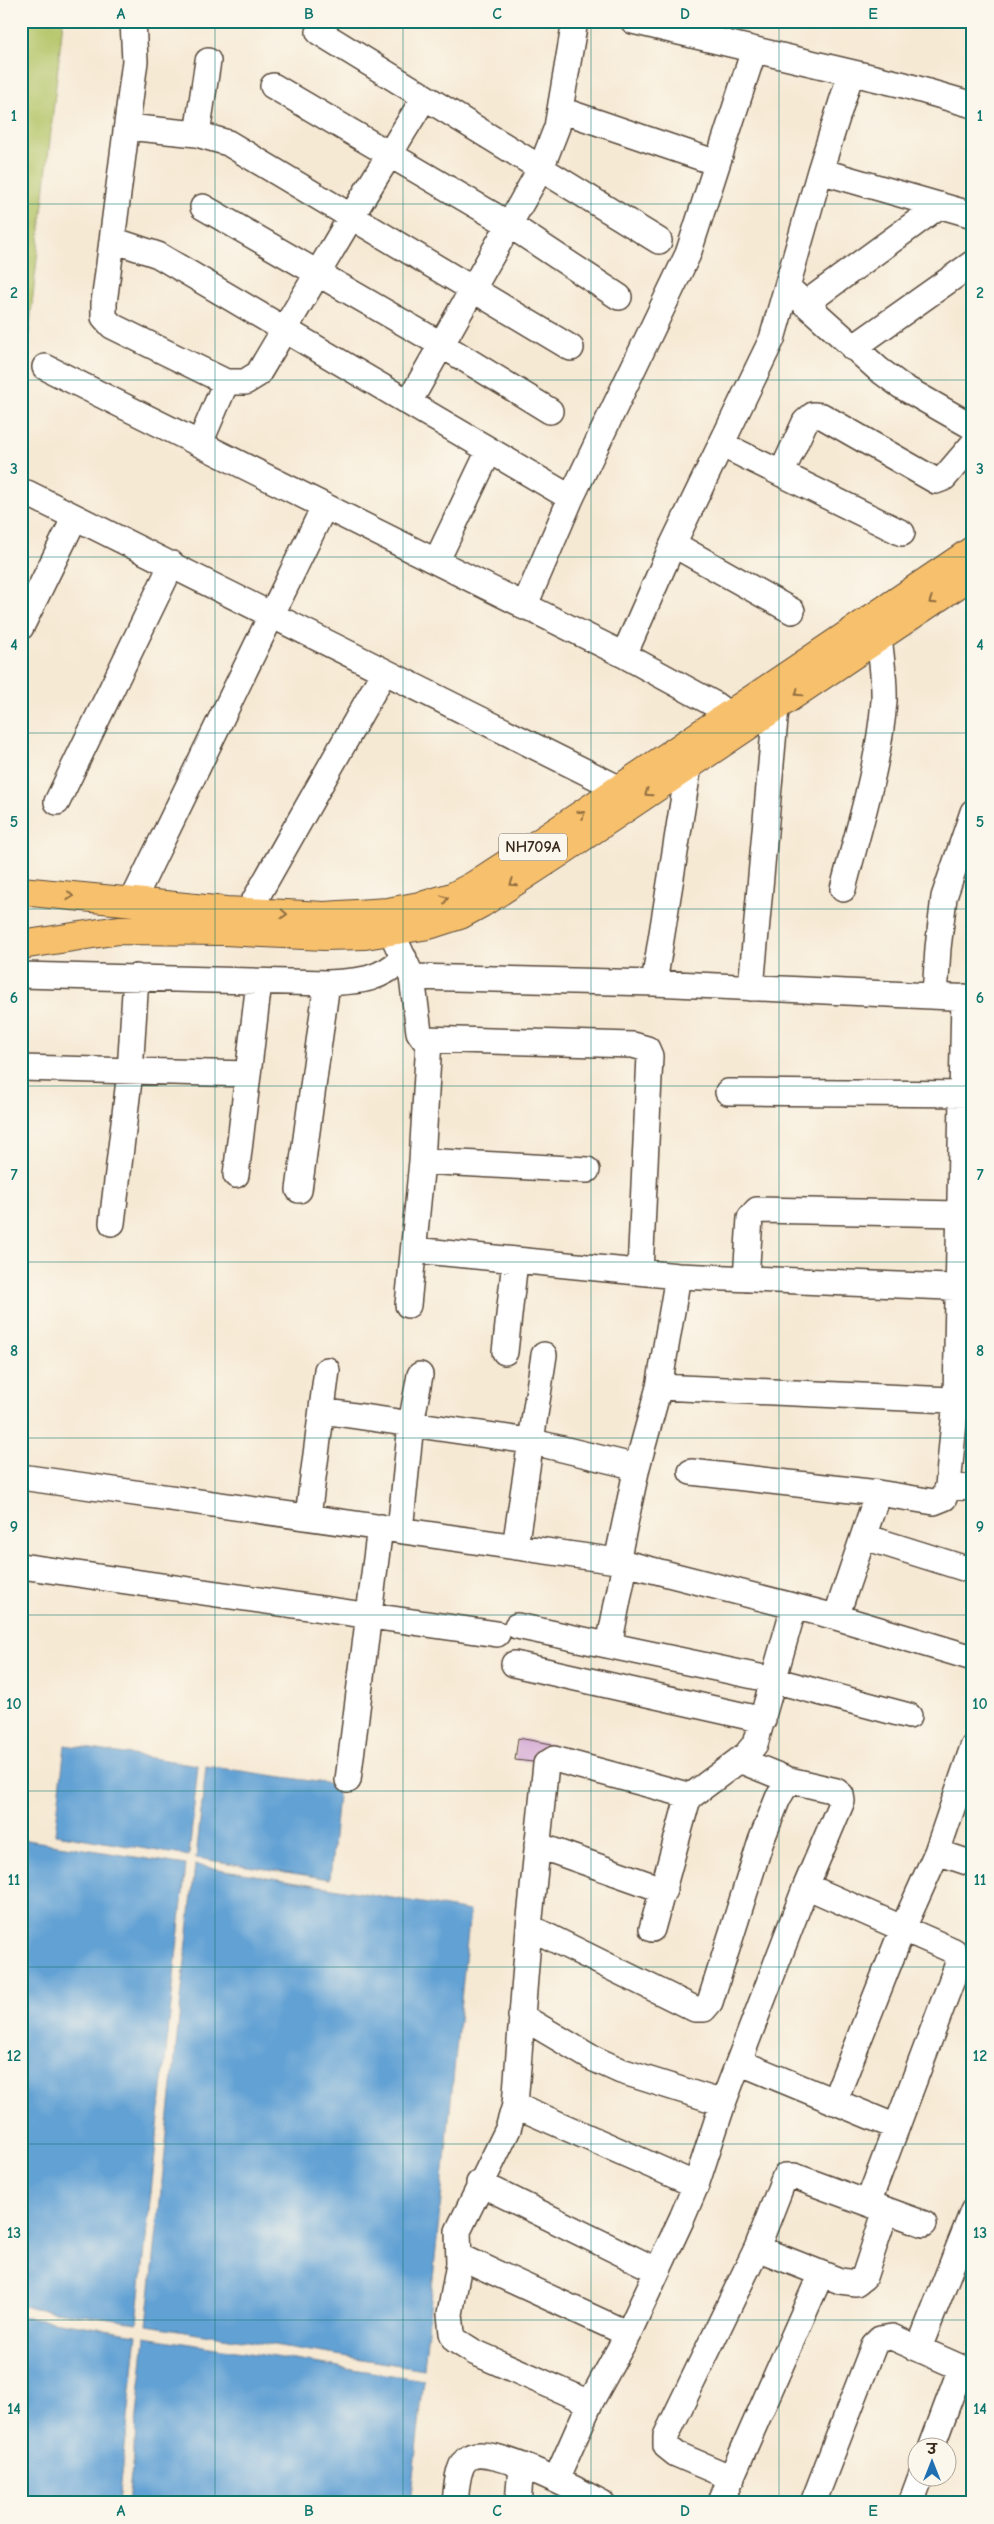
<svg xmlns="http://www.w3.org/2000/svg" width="994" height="2524" font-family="'Comic Neue','Playpen Sans Deva',sans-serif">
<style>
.green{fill:#b3c466;stroke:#777742}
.water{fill:#62a1d4;stroke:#4e6679}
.building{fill:#d1a4d2}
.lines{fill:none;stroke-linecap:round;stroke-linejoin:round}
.minor-casing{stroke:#574739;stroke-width:28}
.highway-casing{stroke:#574739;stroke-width:30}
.minor{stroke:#fff;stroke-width:25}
.highway{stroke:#f7c06c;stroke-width:28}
.oneway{stroke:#906e41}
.grid{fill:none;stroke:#0f766e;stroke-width:1;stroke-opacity:0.55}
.labels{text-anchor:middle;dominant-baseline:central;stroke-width:4.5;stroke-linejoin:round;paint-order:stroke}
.shield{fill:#fbf7ec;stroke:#75685c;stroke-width:1}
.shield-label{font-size:16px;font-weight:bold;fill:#3b2a1e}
.neatline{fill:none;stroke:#0f766e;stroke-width:2}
.grid-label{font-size:16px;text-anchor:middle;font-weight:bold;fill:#0f766e}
</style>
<rect width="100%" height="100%" fill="#fbf7ec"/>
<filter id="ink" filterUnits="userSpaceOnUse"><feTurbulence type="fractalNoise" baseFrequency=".02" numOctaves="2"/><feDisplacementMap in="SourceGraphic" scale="10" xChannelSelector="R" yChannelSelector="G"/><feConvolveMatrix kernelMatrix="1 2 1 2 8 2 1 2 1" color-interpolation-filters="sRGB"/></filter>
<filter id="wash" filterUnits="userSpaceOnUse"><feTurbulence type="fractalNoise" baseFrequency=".0096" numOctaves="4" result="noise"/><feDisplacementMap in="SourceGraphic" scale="20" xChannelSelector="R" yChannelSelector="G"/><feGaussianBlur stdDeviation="1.12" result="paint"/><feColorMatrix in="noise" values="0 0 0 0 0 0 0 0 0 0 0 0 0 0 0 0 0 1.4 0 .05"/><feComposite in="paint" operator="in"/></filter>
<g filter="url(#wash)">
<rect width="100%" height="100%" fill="#f6e9d4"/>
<path class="green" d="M 21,21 L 63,21 L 21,405 Z"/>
<path class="water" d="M 65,1745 L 198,1765 L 189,1856 L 55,1834 Z
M 206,1766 L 339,1785 L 330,1879 L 196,1858 Z
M 21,1839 L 186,1865 L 137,2323 L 21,2306 Z
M 195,1865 L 470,1911 L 424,2369 L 147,2325 Z
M 21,2316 L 137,2334 L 119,2503 L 21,2503 Z
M 145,2337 L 424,2380 L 410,2503 L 128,2503 Z"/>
<g id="blocks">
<path class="building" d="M 518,1738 L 552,1744 L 551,1757 L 542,1763 L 515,1760 Z"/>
</g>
</g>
<g filter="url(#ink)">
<use href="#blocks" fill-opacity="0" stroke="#574739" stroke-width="1"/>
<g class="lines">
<g class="minor-casing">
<path id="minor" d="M 133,21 L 135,61 L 104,303 L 104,317 L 112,326 L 226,382 L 245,382 L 258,374 L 351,217 L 424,98
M 633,21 L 904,85 L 973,105
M 319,32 L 659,241
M 273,86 L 510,225 L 619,297
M 561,110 L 717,163
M 127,127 L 197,134 L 228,143 L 571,348
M 197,134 L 208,61
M 820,171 L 973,215
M 203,207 L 442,345 L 550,411
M 113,240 L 158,255 L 571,498
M 788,288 L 878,369 L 901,386 L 973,427
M 805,304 L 940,205
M 853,348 L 973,263
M 45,367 L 624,655 L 714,704 L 729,715 L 740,731
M 409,402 L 541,168 L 557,127 L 575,21
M 200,443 L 226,382
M 723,445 L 902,533
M 782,472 L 805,422 L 813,415 L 822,416 L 936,481 L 944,478 L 973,444
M 27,493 L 620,789
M 673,544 L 792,611
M 437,560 L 489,451
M 524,607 L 571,498 L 688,254 L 754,50
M 21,627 L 75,517
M 624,655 L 673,544 L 772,339 L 820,171 L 851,73
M 57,802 L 172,564
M 843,889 C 859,827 879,765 884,701 C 885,680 881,658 879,636
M 132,902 L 324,507
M 248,912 L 384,672
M 391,931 L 412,977 L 419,1032 L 424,1039 L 633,1045 L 647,1049 L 650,1056 L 640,1272
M 21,975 L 327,983 C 360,981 378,981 404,958
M 412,977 L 654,983 L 973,998
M 654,983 L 689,765
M 751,988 L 776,708
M 935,996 L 938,948 L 944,897 L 973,812
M 21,1068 L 248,1074
M 728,1092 L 973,1094
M 422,1161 L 587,1170
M 236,1175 L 259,982
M 299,1190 L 327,983
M 112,1223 L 130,1072 L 136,977
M 414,1250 L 678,1276 L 973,1288
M 746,1279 L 750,1218 L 757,1210 L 960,1214
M 408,1305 L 422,1161 L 429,1040
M 505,1352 L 515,1261
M 659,1387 L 973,1401
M 322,1411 L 529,1441 L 637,1467
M 691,1472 L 878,1493 L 934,1502 L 944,1498 L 948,1486 L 956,1400 L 964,997
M 21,1477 L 617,1561 L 836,1617 L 973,1658
M 948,1486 L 973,1488
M 308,1516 L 327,1370
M 400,1530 L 411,1424 L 420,1375
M 865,1537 L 973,1571
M 515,1547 L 544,1355
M 617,1561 L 637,1467 L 659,1387 L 678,1276
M 21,1566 L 497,1634
M 836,1617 L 878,1493
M 517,1626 L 773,1680 L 909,1716
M 609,1645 L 625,1564
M 514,1664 L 763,1720
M 348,1780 L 380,1527
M 537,1845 L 664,1890
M 937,1852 L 973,1864
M 806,1886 L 954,1951 L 959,1961 L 868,2203
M 529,1927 L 695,2009 L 704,2009 L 710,2002 L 761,1841 L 778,1798 L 789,1780
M 652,1929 L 687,1802 L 691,1796 L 746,1755 L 755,1744 L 794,1607
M 521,2016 L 590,2057 L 621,2071 L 723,2103
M 739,2062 L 896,2127
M 834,2102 L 903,1928 L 937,1852 L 973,1747
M 515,2105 L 696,2185
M 479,2183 L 656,2270
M 757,2248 L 840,2281 L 856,2283 L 864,2277 L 886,2210
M 459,2256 L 628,2334
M 919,2348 L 973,2211
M 590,2403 L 474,2352 L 455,2340 L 452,2333 L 450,2314 L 459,2264 L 458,2231 L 508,2129 L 515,2105 L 529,1927 L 546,1764 L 554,1759 L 691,1796
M 932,2446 L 961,2368
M 732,2478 L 676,2454 L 666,2446 L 666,2436 L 757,2248 L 785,2176 L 794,2176 L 924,2224
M 556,2480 L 590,2403 L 628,2334 L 682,2218 L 696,2185 L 723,2103 L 806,1886 L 842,1801 L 841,1795 L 836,1791 L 789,1780 L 739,1760
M 455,2503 C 457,2489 456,2464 470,2457 C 492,2445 579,2491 602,2503
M 518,2503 L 521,2466
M 720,2503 L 821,2274
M 813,2503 L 874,2345 L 880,2339 L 892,2337 L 973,2373
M 911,2503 L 921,2476"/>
</g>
<g class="highway-casing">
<path id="highway" d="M 21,891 L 226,911 L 324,916 L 388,912 L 425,905 L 452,897 L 473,886 L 545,839 L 973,550
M 21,945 L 119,930 L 225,931 L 324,936 L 365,935 L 429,925 L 460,915 L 482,903 L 556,855 L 973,574"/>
</g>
<use href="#minor" class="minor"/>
<use href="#highway" class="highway"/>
</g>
<defs><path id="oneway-chevron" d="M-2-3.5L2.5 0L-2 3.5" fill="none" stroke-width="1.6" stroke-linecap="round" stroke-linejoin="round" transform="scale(1.25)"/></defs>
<g class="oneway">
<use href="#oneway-chevron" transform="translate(932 601) rotate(147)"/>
<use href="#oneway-chevron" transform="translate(798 693) rotate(145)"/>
<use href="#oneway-chevron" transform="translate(648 793) rotate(145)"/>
<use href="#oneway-chevron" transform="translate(582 814) rotate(-34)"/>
<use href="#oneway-chevron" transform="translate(513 883) rotate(147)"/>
<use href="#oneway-chevron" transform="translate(70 896) rotate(6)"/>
<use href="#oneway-chevron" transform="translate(445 899) rotate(-18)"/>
<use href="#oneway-chevron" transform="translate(284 914) rotate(3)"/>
</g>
</g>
<path class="grid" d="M 215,21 L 215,2503M 403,21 L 403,2503M 591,21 L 591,2503M 779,21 L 779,2503M 21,204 L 973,204M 21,380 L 973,380M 21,557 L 973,557M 21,733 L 973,733M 21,909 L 973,909M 21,1086 L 973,1086M 21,1262 L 973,1262M 21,1438 L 973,1438M 21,1615 L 973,1615M 21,1791 L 973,1791M 21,1967 L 973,1967M 21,2144 L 973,2144M 21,2320 L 973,2320"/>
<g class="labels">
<rect class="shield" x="499" y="833.5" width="68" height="27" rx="4"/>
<g class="shield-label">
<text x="533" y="847">NH709A</text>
</g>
</g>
<rect width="994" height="2524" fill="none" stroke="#fbf7ec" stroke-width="55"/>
<g transform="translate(932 2462)"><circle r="24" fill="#fbf7ec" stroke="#aea59a"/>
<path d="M0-4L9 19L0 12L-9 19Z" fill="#1f6fb2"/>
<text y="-8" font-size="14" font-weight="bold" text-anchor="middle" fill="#3b2a1e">उ</text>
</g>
<rect x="28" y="28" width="938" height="2468" class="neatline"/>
<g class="grid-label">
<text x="121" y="19">A</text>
<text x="309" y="19">B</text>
<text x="497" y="19">C</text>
<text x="685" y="19">D</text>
<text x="873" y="19">E</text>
<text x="14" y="121">1</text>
<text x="980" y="121">1</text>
<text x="14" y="298">2</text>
<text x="980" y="298">2</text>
<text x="14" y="474">3</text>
<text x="980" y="474">3</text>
<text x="14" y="650">4</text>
<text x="980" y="650">4</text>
<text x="14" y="827">5</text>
<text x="980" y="827">5</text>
<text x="14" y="1003">6</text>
<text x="980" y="1003">6</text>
<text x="14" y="1180">7</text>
<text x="980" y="1180">7</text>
<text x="14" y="1356">8</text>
<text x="980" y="1356">8</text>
<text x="14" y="1532">9</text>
<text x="980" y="1532">9</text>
<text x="14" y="1709">10</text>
<text x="980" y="1709">10</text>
<text x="14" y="1885">11</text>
<text x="980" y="1885">11</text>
<text x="14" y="2061">12</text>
<text x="980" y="2061">12</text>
<text x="14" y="2238">13</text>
<text x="980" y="2238">13</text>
<text x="14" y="2414">14</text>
<text x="980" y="2414">14</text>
<text x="121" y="2516">A</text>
<text x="309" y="2516">B</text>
<text x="497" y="2516">C</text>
<text x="685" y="2516">D</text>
<text x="873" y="2516">E</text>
</g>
</svg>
